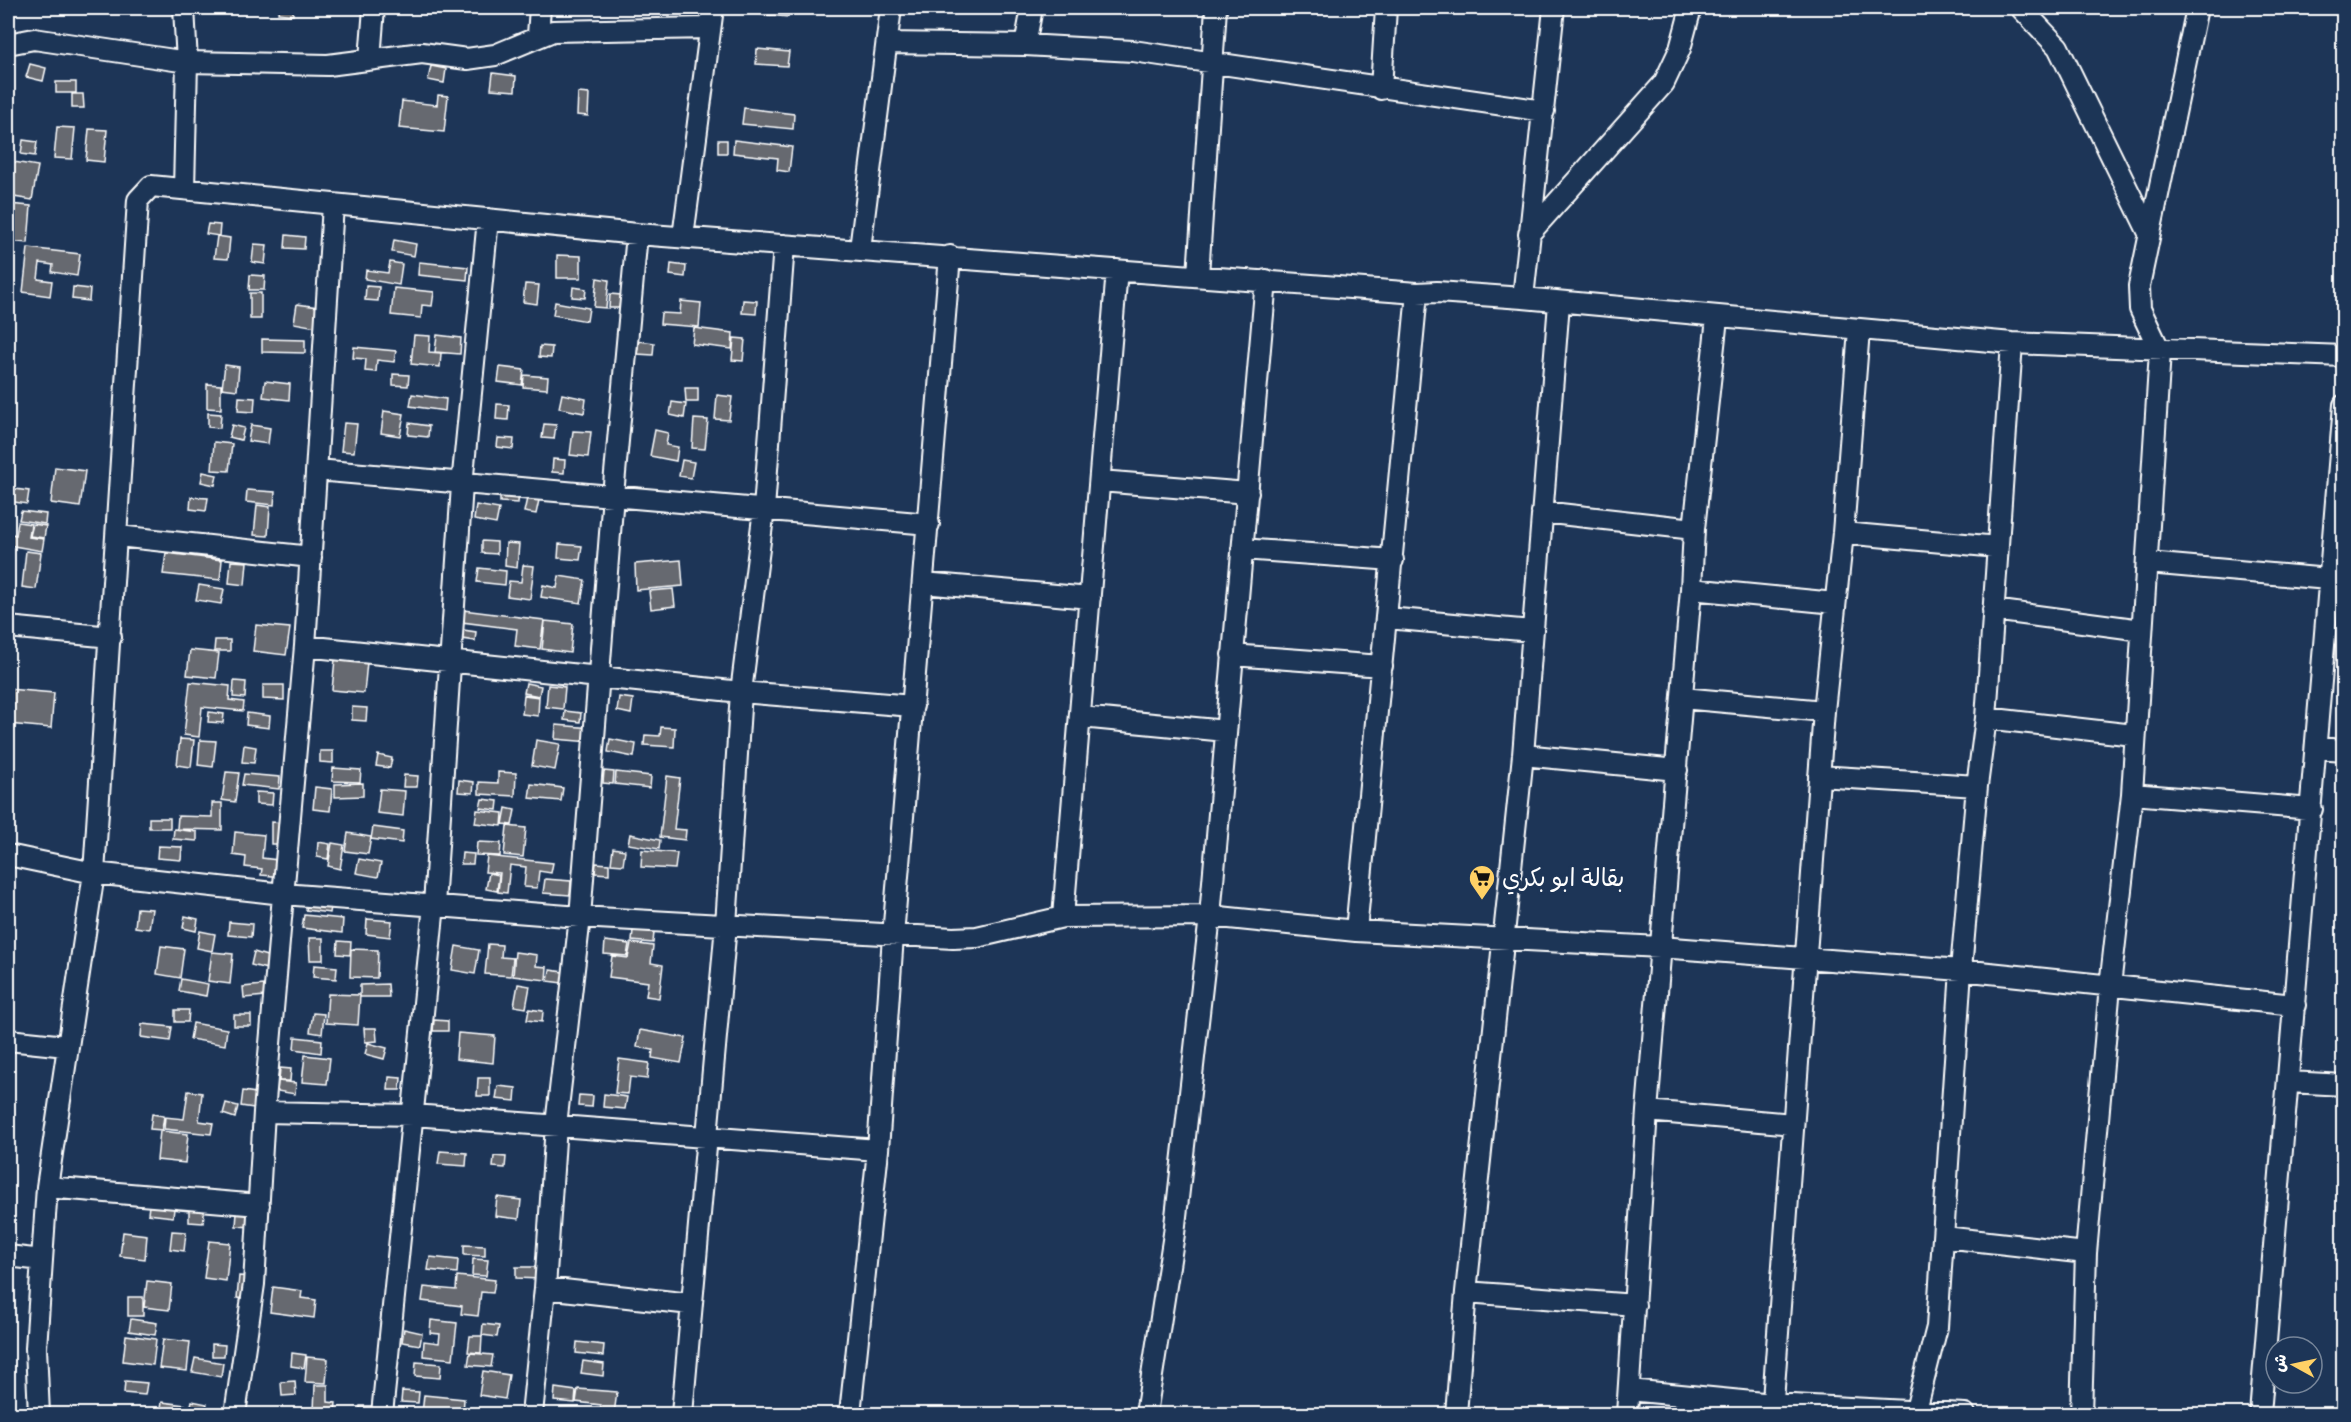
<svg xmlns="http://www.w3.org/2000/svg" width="2351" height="1422" font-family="Caveat,'Playpen Sans Arabic',sans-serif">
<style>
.building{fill:#666970;stroke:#fff;stroke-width:1.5}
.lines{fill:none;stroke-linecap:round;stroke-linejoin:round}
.minor-casing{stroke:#fff;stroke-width:24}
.minor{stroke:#1d3557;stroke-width:20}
.labels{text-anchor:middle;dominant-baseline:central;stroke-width:6;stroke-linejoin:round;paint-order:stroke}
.poi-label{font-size:24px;fill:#fff;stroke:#1d3557;text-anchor:start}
</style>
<rect width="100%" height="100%" fill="#1d3557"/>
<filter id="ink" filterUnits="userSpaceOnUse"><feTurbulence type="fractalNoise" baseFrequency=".0167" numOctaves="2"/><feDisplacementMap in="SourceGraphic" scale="12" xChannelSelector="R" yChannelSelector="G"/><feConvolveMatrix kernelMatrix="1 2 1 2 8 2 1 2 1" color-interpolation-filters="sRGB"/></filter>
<g filter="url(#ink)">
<path class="building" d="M 279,8 L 293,8 L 293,15 L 278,13 Z
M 758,8 L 789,8 L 788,17 L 757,14 Z
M 757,49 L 789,52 L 787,66 L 756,64 Z
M 30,64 L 46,68 L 43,81 L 26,77 Z
M 431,66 L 446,69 L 444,83 L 428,80 Z
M 493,73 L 516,76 L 515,91 L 491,89 Z
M 56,82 L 76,82 L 76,93 L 56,93 Z
M 578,93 L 589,94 L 588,116 L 577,115 Z
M 72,94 L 83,94 L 84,108 L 72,108 Z
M 438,95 L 448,96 L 444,132 L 399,128 L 402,101 L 437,105 Z
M 744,108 L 794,114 L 793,129 L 742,124 Z
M 57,127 L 75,128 L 72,159 L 54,158 Z
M 89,129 L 107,130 L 104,162 L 86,160 Z
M 23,140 L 37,142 L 35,156 L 21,154 Z
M 718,140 L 727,140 L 727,153 L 718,153 Z
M 734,140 L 792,147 L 789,172 L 777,170 L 778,158 L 733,153 Z
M 8,161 L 38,166 L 32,200 L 8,196 Z
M 8,204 L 31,206 L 28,243 L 8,241 Z
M 208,224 L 220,225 L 219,236 L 206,234 Z
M 286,235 L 305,237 L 304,249 L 285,248 Z
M 217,236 L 230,238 L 228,259 L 214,258 Z
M 394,240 L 416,244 L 414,256 L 392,252 Z
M 254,244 L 267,245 L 265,264 L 252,262 Z
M 28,248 L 80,254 L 77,276 L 52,272 L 53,265 L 40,263 L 38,279 L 52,281 L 50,296 L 23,292 Z
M 557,255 L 581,256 L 581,278 L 557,278 Z
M 390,262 L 402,264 L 399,285 L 365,279 L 366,270 L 388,273 Z
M 419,262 L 468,267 L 467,280 L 418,275 Z
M 671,264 L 686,266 L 685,277 L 670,275 Z
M 250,275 L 265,276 L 264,290 L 249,290 Z
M 597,278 L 609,280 L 606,308 L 594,307 Z
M 525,284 L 539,285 L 537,304 L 523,302 Z
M 366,286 L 379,287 L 378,301 L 365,300 Z
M 73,287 L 90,289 L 89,301 L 72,299 Z
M 573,287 L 586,289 L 585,298 L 572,297 Z
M 394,288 L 434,292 L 432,306 L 422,305 L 421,318 L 391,315 Z
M 250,293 L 261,293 L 261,319 L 250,319 Z
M 610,294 L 621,295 L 619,308 L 609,308 Z
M 743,300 L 757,301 L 756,314 L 742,313 Z
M 681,301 L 701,303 L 699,327 L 660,324 L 661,313 L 680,314 Z
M 555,302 L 589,308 L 587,321 L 553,315 Z
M 297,304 L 325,308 L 321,328 L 294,323 Z
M 694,328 L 733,333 L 732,349 L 692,344 Z
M 414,335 L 430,336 L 429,352 L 441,353 L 440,367 L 411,364 Z
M 437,335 L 461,338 L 460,354 L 435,352 Z
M 734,338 L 745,339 L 743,361 L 732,360 Z
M 262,339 L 305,340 L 305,353 L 262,352 Z
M 639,341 L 654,343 L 653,355 L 637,354 Z
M 540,346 L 552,347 L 551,358 L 539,357 Z
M 354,347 L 396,351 L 394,362 L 377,360 L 376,372 L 365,371 L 366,359 L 353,358 Z
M 225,365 L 239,367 L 237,390 L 222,388 Z
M 500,367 L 524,370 L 522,385 L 498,382 Z
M 393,374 L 409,375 L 408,386 L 393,385 Z
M 524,375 L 548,377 L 547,389 L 523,387 Z
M 265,381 L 290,384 L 289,400 L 263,397 Z
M 207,384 L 221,385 L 221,409 L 207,408 Z
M 685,388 L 698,388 L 698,402 L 686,402 Z
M 412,394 L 446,399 L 445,411 L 410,406 Z
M 562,394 L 586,399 L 584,413 L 559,408 Z
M 717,395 L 732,397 L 729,420 L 715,419 Z
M 239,397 L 255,398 L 254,412 L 238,411 Z
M 672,402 L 686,404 L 684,418 L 670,415 Z
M 497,404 L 509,405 L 508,420 L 496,419 Z
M 384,411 L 404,414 L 400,436 L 381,433 Z
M 208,413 L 221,414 L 220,428 L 208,427 Z
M 694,419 L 708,420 L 705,449 L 692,448 Z
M 344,423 L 357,424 L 354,452 L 341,451 Z
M 409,423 L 429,426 L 428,437 L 408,435 Z
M 544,424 L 556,425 L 554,439 L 542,438 Z
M 232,425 L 244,428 L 241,440 L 229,437 Z
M 251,425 L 270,428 L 268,444 L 248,441 Z
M 655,430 L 668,433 L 666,445 L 678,447 L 676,461 L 650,456 Z
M 573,431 L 591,432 L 588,457 L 570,455 Z
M 498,438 L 514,439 L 513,449 L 497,447 Z
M 214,442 L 232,444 L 229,471 L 212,470 Z
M 553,459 L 565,460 L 564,473 L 552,472 Z
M 682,460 L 694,462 L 691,478 L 679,476 Z
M 55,467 L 85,471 L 80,507 L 51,503 Z
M 203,472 L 217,475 L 215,485 L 201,482 Z
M 8,488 L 29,491 L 27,504 L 8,501 Z
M 247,490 L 275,492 L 274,505 L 246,502 Z
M 500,490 L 519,492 L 518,503 L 500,502 Z
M 191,497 L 208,498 L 206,511 L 190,509 Z
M 527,498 L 539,500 L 536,514 L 524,512 Z
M 257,505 L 270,507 L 268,536 L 254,535 Z
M 476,505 L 499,509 L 496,524 L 474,520 Z
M 21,511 L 46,514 L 45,524 L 19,520 Z
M 18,522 L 31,524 L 29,537 L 44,539 L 42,551 L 8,545 L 8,533 L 16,535 Z
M 33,524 L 46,526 L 44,538 L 30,536 Z
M 482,541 L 497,542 L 497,554 L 482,553 Z
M 506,543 L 519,544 L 517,568 L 505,566 Z
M 559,544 L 582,546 L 580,560 L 558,558 Z
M 26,551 L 41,553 L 36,589 L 22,587 Z
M 166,553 L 222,560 L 220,580 L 163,574 Z
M 681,560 L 683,586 L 636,590 L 635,564 Z
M 231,561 L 247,562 L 245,585 L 229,583 Z
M 523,565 L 534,566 L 530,599 L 507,596 L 509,581 L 521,582 Z
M 8,567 L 10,567 L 13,590 L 8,590 Z
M 479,568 L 506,571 L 505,585 L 477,582 Z
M 559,576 L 585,580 L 581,603 L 541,597 L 543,585 L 557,588 Z
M 199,585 L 224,589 L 221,604 L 196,600 Z
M 673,589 L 675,606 L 651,609 L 649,591 Z
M 455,609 L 544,620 L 540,649 L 515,646 L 517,629 L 454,621 Z
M 545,621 L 573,624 L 570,653 L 542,649 Z
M 256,625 L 290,628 L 286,655 L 253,651 Z
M 457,629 L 476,632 L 475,641 L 456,638 Z
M 215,640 L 230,640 L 230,651 L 214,651 Z
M 190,650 L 219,653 L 216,678 L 187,675 Z
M 335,659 L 367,662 L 364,693 L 332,690 Z
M 234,681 L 246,682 L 245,698 L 233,697 Z
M 190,682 L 230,686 L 229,700 L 244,702 L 243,711 L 202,707 L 199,737 L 184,735 Z
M 526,683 L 541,686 L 539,696 L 524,693 Z
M 263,685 L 284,685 L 284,700 L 263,699 Z
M 548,685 L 565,687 L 563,709 L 546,707 Z
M 8,689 L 54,693 L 51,728 L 8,724 Z
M 524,695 L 539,697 L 538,716 L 522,714 Z
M 619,697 L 633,699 L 631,714 L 617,711 Z
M 352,707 L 367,708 L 366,721 L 352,720 Z
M 565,711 L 581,713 L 580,722 L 564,720 Z
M 209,712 L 224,714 L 223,723 L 208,722 Z
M 247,713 L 270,716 L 269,728 L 246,725 Z
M 556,725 L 592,728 L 590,742 L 555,739 Z
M 661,727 L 675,728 L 674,747 L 644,745 L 645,735 L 660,736 Z
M 180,739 L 194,740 L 191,767 L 177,765 Z
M 610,739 L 636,744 L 634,757 L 608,752 Z
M 200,740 L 216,741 L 213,767 L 198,765 Z
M 536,740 L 560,744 L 555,770 L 532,766 Z
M 244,745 L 256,747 L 254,763 L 242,762 Z
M 320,751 L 333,751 L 333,763 L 320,762 Z
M 378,755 L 392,758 L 390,768 L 376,766 Z
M 333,768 L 361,770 L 360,782 L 332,781 Z
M 604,771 L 614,772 L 613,784 L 603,783 Z
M 226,772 L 239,773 L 235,802 L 222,800 Z
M 498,772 L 516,773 L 515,796 L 479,794 L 479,782 L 498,783 Z
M 616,772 L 651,776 L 650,788 L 615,784 Z
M 244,774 L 280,777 L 279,789 L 242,785 Z
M 404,775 L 418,776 L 417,787 L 403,787 Z
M 667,776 L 680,778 L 674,829 L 686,830 L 685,840 L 660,837 Z
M 459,780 L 474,782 L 473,793 L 458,792 Z
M 363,783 L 363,796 L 335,797 L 335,784 Z
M 531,784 L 563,788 L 561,801 L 529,798 Z
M 315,787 L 332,789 L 330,811 L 313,809 Z
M 380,789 L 405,791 L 403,816 L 377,813 Z
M 256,792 L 273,793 L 272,805 L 256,804 Z
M 482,799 L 498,801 L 497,810 L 480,808 Z
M 212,803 L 222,803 L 222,830 L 177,829 L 178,816 L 212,817 Z
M 506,808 L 515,810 L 512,825 L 503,824 Z
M 477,810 L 503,813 L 502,826 L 475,823 Z
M 149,818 L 170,818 L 170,828 L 149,828 Z
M 271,822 L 285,823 L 285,844 L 271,844 Z
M 507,826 L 526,828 L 523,857 L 504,855 Z
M 373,827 L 403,831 L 402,843 L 371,839 Z
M 174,829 L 197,832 L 197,841 L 173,839 Z
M 235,832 L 264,835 L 262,858 L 286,861 L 285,877 L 261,875 L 262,869 L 245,867 L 246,857 L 233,855 Z
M 348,833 L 371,837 L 368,854 L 345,851 Z
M 630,834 L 660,840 L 659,849 L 628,844 Z
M 318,842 L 330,844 L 328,859 L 317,857 Z
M 477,842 L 501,843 L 500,856 L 476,855 Z
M 332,843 L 344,845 L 340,869 L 328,866 Z
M 158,846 L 182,847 L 181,860 L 157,858 Z
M 613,848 L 625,850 L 623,865 L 611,864 Z
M 642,850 L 677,853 L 675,869 L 641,867 Z
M 462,853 L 474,854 L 473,864 L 461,864 Z
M 487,856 L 553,863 L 551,873 L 539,871 L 537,888 L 524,887 L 526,867 L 510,865 L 507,893 L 498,892 L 500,873 L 485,872 Z
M 359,859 L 381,863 L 378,877 L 356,873 Z
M 596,863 L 609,864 L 609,874 L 595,873 Z
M 489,873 L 499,875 L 497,891 L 486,889 Z
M 545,879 L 571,881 L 570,895 L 543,893 Z
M 308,897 L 332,900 L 330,913 L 306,910 Z
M 137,908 L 152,909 L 149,929 L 135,927 Z
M 304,915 L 343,919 L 342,933 L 302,928 Z
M 185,916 L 198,919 L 196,931 L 183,928 Z
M 367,919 L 392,921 L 390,937 L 366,934 Z
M 229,922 L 252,924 L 251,937 L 228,935 Z
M 633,930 L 654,932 L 653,943 L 632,941 Z
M 200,931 L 215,934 L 212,951 L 197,948 Z
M 309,938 L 323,938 L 323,960 L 310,960 Z
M 338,941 L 351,942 L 350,955 L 337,954 Z
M 605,941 L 629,944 L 627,956 L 604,954 Z
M 631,943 L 653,946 L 651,963 L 663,965 L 659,998 L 646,996 L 648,982 L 609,977 L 612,956 L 628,958 Z
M 488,944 L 502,945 L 501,957 L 513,958 L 511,976 L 485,974 Z
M 161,946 L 184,949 L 180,978 L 157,974 Z
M 456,946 L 479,950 L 475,974 L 452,970 Z
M 351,949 L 378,950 L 377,978 L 350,977 Z
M 212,952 L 233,954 L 230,984 L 208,981 Z
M 254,952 L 270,957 L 267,969 L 251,965 Z
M 515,952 L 537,955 L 536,966 L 547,967 L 546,980 L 513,976 Z
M 314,965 L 337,967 L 336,979 L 313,977 Z
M 550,970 L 563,972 L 562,983 L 548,981 Z
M 181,979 L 208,984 L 206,996 L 179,991 Z
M 388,984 L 389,997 L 360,997 L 360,985 Z
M 518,984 L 530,986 L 526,1008 L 514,1006 Z
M 264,985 L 265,996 L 244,998 L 243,987 Z
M 328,994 L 360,995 L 358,1025 L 326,1023 Z
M 529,1009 L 543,1011 L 542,1022 L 527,1020 Z
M 175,1010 L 189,1010 L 188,1022 L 175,1022 Z
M 313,1013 L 324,1014 L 322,1034 L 310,1032 Z
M 234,1015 L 251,1015 L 251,1026 L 234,1026 Z
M 434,1020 L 448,1021 L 448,1031 L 433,1031 Z
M 193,1023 L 227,1029 L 225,1045 L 190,1039 Z
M 142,1024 L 172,1027 L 170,1041 L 141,1037 Z
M 364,1028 L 376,1028 L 377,1041 L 365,1042 Z
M 640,1030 L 686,1038 L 681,1063 L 652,1058 L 653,1050 L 637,1047 Z
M 458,1033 L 495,1036 L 493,1063 L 456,1059 Z
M 295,1037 L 322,1040 L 321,1053 L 294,1049 Z
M 368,1043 L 387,1048 L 384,1059 L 365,1054 Z
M 305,1055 L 330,1058 L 327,1084 L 302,1082 Z
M 619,1059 L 649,1063 L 647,1079 L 630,1077 L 628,1094 L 615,1093 Z
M 280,1068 L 291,1069 L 290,1081 L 279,1081 Z
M 389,1077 L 401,1078 L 400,1090 L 388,1090 Z
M 478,1078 L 490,1078 L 490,1096 L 477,1096 Z
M 278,1081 L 296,1083 L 295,1094 L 277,1091 Z
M 498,1086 L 516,1088 L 515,1101 L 496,1099 Z
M 188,1091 L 202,1093 L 199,1121 L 213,1123 L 211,1134 L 164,1129 L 165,1117 L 184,1119 Z
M 243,1091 L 262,1094 L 260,1109 L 241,1106 Z
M 604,1094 L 627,1097 L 625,1109 L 603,1107 Z
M 579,1095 L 593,1096 L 592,1107 L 578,1106 Z
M 226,1103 L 238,1106 L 235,1118 L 223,1114 Z
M 152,1114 L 164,1116 L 162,1130 L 150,1129 Z
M 160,1131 L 188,1134 L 185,1163 L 157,1160 Z
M 440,1151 L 467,1153 L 466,1166 L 438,1164 Z
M 494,1156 L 506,1157 L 505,1168 L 493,1167 Z
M 151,1189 L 205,1204 L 203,1223 L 189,1222 L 189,1211 L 174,1209 L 173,1217 L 148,1214 Z
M 497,1197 L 521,1200 L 519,1219 L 495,1216 Z
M 237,1213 L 254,1215 L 253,1227 L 236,1226 Z
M 172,1231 L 186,1232 L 184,1251 L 170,1249 Z
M 123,1232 L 147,1235 L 145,1259 L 120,1256 Z
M 209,1241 L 230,1243 L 226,1281 L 204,1278 Z
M 464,1245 L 485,1246 L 485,1256 L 464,1255 Z
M 430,1257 L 458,1260 L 457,1273 L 428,1270 Z
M 473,1259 L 488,1260 L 486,1276 L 472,1275 Z
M 516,1267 L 541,1267 L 540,1279 L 516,1278 Z
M 239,1276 L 252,1277 L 251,1299 L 237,1298 Z
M 457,1276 L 495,1280 L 493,1293 L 481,1292 L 478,1316 L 461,1314 L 462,1306 L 422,1301 L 424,1287 L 456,1290 Z
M 147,1281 L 172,1284 L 169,1310 L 144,1307 Z
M 273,1287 L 302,1291 L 301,1298 L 316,1300 L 314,1318 L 270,1312 Z
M 128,1297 L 143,1297 L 143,1316 L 128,1316 Z
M 131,1319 L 157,1323 L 155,1335 L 129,1331 Z
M 431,1320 L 457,1323 L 453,1359 L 423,1356 L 424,1341 L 439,1343 L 440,1334 L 430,1333 Z
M 483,1324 L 499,1326 L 497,1337 L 482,1335 Z
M 404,1329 L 422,1333 L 420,1345 L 402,1342 Z
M 126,1335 L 156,1339 L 153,1365 L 123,1361 Z
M 470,1336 L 482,1336 L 481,1353 L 468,1352 Z
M 163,1339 L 190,1342 L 187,1371 L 159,1368 Z
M 577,1342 L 604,1345 L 603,1356 L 576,1353 Z
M 212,1344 L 225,1345 L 224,1356 L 212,1356 Z
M 292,1353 L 306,1355 L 304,1368 L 291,1366 Z
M 470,1353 L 493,1355 L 491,1367 L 468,1365 Z
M 307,1357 L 328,1359 L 326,1383 L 305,1382 Z
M 195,1358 L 223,1363 L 221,1377 L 192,1372 Z
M 583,1361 L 604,1364 L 603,1376 L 581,1373 Z
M 416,1362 L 441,1364 L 440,1378 L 415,1376 Z
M 483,1371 L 509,1375 L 505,1399 L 479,1395 Z
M 125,1381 L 147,1383 L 145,1395 L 124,1393 Z
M 295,1381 L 296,1395 L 282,1396 L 281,1382 Z
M 315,1385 L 328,1385 L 328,1402 L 336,1403 L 335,1413 L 314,1412 Z
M 555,1388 L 576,1391 L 575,1403 L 554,1401 Z
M 578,1389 L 617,1392 L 614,1414 L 600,1414 L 601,1405 L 576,1402 Z
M 402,1391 L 419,1392 L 418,1403 L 401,1402 Z
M 424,1395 L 464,1399 L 463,1414 L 422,1414 Z
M 192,1401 L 207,1404 L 204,1414 L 189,1414 Z
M 162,1402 L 185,1405 L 184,1414 L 160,1414 Z
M 360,1406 L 374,1406 L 374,1414 L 360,1414 Z"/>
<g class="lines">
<g class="minor-casing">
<path id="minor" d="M 2021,8 L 2058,47 L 2149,233
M 538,35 L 540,8
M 887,43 L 1025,45 L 1133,51 L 1544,111
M 8,44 L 34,39 L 187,62 L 184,8
M 1025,45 L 1032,8
M 370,59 L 374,8
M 1381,89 L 1386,8
M 184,189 L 187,62 L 328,65 L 422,53 L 467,59 L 495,55 L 553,31 L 710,28
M 1529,234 L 1664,83 L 1680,49 L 1691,8
M 683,237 L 713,8
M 860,249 L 891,8
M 1198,275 L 1216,8
M 1523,298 L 1554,8
M 317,470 L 929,524
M 1100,481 L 1248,493
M 1542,512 L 1694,529
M 1843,533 L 1998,547
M 118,536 L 311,557
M 1242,549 L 1393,560
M 2148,563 L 2328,579
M 923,583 L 1090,598
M 1691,589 L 1835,603
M 1993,610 L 2142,630
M 1387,618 L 1532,631
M 8,627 L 111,637
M 305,646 L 741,692 L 913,706
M 1232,655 L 1382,666
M 1682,698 L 1824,711
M 1081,717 L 1226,731
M 1986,718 L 2134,735
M 2317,748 L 2344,750
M 1523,755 L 1677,770
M 1819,776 L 1977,786
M 2132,794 L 2312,809
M 8,855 L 94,873 L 283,894 L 580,917 L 953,938 L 977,937 L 1063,917 L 1210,916 L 1356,931 L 1660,947 L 1961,970 L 2295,1005
M 1063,917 L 1117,270
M 1356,931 L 1417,293
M 8,1040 L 66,1046
M 2289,1082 L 2344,1085
M 1647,1111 L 1793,1124
M 264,1112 L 413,1115 L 878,1150
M 47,1187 L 259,1205
M 1944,1237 L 2086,1253
M 8,1256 L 42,1260
M 545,1288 L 691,1304
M 1466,1292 L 1635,1305
M 1629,1390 L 1773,1404 L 1965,1414
M 39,1414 L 36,1348 L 47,1187 L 94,873 L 138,200 L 151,186 L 637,234 L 1417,293 L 1437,292 L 1523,298 L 2012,343 L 2344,356
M 235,1414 L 254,1284 L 264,1112 L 305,646 L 333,205
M 382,1414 L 434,905 L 462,485 L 488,219
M 532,1414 L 545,1288 L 556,1125 L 580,917 L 613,495 L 637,234
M 682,1414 L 726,925 L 741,692 L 764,509 L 784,245
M 850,1414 L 878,1150 L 893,936 L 950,256
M 1146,1414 L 1174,1234 L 1210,916 L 1266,280
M 1456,1414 L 1466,1292 L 1523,755 L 1559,303
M 1627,1414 L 1647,1111 L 1691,589 L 1694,529 L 1717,318
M 1772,1414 L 1824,711 L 1843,533 L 1859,330
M 1915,1414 L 1937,1327 L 1961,970 L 1977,786 L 1986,718 L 2012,343
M 2081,1414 L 2086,1253 L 2110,986 L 2132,794 L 2160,351 L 2140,309 L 2139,286 L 2197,8
M 2260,1414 L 2344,405"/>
</g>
<use href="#minor" class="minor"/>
</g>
</g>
<defs>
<g id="supermarket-pin" transform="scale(1.35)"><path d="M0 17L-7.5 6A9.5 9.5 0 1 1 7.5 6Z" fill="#ffd166" stroke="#1d3557"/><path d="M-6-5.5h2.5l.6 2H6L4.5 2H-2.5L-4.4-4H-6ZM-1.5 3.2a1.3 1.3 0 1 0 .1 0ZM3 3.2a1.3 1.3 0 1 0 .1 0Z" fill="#111"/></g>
</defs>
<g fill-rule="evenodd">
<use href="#supermarket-pin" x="1482" y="878"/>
</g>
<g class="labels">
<g class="poi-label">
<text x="1502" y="878">بقالة ابو بكري</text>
</g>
</g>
<rect width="2351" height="1422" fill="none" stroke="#1d3557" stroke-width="30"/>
<rect x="15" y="15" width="2321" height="1392" fill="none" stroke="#fff" stroke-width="2" filter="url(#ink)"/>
<g transform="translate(2294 1365) rotate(278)"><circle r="28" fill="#1d3557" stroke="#77869a" stroke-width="1.5"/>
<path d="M0-4.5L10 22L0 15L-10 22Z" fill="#ffd166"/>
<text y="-9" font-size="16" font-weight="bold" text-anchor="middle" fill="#ffffff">ش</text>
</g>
</svg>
